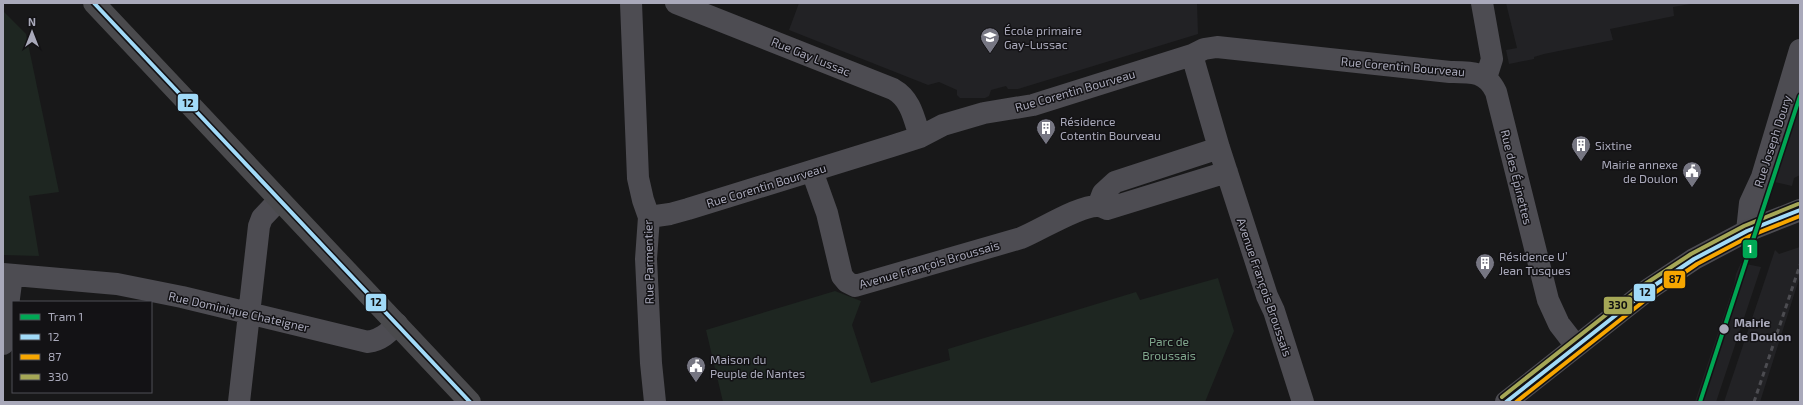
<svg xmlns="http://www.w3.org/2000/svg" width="1803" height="405" font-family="'Exo 2',sans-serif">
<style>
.built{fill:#222225}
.green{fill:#1e2621}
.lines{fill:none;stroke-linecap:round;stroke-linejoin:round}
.minor{stroke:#4d4c52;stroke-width:22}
.tertiary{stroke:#4d4c52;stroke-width:22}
.primary{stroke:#4a4a4d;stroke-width:22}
.rail{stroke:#4c4c51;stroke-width:3;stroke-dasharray:5 4;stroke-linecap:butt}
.bus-1-casing{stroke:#131215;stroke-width:7}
.bus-2-casing{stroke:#131215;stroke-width:7}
.bus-3-casing{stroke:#131215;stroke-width:7}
.bus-1{stroke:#a1daf8;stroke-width:4}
.bus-2{stroke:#f7a600;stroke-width:4}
.bus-3{stroke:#a5a756;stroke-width:4}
.tram-1-casing{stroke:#131215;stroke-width:7}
.tram-1{stroke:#00a754;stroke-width:4}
.stop-dot{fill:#a9a9ba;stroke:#131215;stroke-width:1.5}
.labels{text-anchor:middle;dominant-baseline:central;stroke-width:3;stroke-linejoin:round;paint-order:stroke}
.poi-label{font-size:12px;fill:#a9a9ba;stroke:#131215;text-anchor:start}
.street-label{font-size:12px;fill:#a9a9ba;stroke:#131215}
.stop-label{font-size:12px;font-weight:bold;fill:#a9a9ba;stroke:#131215;text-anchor:start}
.park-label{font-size:12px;fill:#7fa68c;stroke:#131215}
.line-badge{stroke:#131215;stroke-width:1.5}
.badge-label{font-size:11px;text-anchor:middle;font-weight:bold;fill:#fff}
.pale-badge-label{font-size:11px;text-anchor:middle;font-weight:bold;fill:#111}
</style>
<rect width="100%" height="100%" fill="#181819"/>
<path class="built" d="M 799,3 L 1197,3 L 1198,34 L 1018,89 L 1008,89 L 1006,86 L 991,90 L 989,96 L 985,98 L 960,98 L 957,95 L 957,90 L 939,82 L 928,85 L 789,30 Z
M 1506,3 L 1689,3 L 1690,4 L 1673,7 L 1674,16 L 1610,29 L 1613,40 L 1544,54 L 1534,57 L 1534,59 L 1509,64 L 1506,50 L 1517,48 Z
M 1800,74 L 1800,175 L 1794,178 L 1792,186 L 1766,180 Z
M 1800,247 L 1800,276 L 1760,402 L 1724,402 L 1775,250 L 1779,254 Z
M 1741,263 L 1761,267 L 1716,402 L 1695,402 L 1734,285 L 1736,274 Z"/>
<path class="green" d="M 3,11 L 26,34 L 59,192 L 29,196 L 39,256 L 3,255 Z
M 1218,278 L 1234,331 L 1205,402 L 723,402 L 706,330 L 835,291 L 861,301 L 852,325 L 871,383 L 950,360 L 948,349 L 1136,292 L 1140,300 Z"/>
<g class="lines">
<path class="minor" d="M 631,3 L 638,178 L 643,200 L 649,217 L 646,259 L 651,363 L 655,402
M 676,3 L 893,89 C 911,99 914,118 920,137
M 1482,3 L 1492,59 L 1486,78
M 1192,55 L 1219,148 L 1267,296 L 1274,311 L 1303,402
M 812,171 L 827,213 L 842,276 L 847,282 L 855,286 L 1021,238 C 1039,231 1081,204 1099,206 C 1101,206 1105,208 1107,209 L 1227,172
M 1098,206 L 1103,193 L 1115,182 L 1219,148
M 649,217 L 670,214 L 688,209 L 892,146 L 920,137 L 943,125 L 984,113 L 1033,105 L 1192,55 L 1204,49 L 1217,47 L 1450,72 C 1471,72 1486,71 1496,92 L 1548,300 L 1559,324 L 1576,346
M 1747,231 L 1750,203 L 1762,177 L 1800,50
M 3,274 L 117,284 L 182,297 L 368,342 C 381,340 388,333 397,324
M 3,344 L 12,275
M 239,402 L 259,226 L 262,218 L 279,200"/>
<path class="tertiary" d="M 1506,402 L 1649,289 L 1694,259 L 1747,231 L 1800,210"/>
<path class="primary" d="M 94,3 L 470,402"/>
<path class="rail" d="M 1754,402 L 1800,265"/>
<g class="bus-1-casing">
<path id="bus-1" d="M 94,3 L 470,402
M 1506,402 L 1649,289 L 1694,259 L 1747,231 L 1800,210"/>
</g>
<g class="bus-2-casing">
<path id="bus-2" d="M 1516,402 L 1653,294 L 1697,264 L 1750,236 L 1800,216"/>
</g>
<g class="bus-3-casing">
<path id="bus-3" d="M 1502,397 L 1645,284 L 1691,254 L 1744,226 L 1798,204"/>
</g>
<use href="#bus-1" class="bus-1"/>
<use href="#bus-2" class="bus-2"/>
<use href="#bus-3" class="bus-3"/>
<g class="tram-1-casing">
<path id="tram-1" d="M 1700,402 L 1800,96"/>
</g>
<use href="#tram-1" class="tram-1"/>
</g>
<defs>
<g id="school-pin" transform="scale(1)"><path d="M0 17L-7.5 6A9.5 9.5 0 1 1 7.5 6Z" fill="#767682" stroke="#131215"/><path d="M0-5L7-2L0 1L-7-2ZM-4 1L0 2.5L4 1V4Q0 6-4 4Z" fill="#fff"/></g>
<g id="building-pin" transform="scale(1)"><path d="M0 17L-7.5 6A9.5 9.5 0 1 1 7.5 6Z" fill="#767682" stroke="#131215"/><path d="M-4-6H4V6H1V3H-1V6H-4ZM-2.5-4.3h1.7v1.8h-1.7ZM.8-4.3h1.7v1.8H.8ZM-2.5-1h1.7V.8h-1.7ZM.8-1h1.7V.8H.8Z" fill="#fff"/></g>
<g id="civic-pin" transform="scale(1)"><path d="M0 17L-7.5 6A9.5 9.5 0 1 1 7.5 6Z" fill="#767682" stroke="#131215"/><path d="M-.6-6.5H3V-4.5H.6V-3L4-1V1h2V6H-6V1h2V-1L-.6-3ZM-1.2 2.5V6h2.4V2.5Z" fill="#fff"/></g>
</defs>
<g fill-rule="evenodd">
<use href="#school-pin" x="990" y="37"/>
<use href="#building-pin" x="1046" y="128"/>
<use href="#building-pin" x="1581" y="145"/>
<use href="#civic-pin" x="1692" y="171"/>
<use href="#building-pin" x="1485" y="263"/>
<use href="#civic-pin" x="696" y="366"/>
</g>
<circle class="stop-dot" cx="1724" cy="329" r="5.5"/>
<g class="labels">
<g class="poi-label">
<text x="1004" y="30">École primaire<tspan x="1004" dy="14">Gay-Lussac</tspan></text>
<text x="1060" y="121">Résidence<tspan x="1060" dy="14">Cotentin Bourveau</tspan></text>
<text x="1595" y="145">Sixtine</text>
<text x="1678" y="164" text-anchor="end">Mairie annexe<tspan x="1678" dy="14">de Doulon</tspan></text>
<text x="1499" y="256">Résidence U’<tspan x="1499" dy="14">Jean Tusques</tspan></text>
<text x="710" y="359">Maison du<tspan x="710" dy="14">Peuple de Nantes</tspan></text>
</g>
<g class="street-label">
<text transform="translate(811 56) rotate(22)">Rue Gay Lussac</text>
<text transform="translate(1403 66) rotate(5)">Rue Corentin Bourveau</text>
<text transform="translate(1075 90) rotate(-16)">Rue Corentin Bourveau</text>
<text transform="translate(1772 141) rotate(-72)">Rue Joseph Doury</text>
<text transform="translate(1517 177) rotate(76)">Rue des Épinettes</text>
<text transform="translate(766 185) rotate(-17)">Rue Corentin Bourveau</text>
<text transform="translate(648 262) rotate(-91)">Rue Parmentier</text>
<text transform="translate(929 264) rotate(-16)">Avenue François Broussais</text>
<text transform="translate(1265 287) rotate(71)">Avenue François Broussais</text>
<text transform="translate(239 311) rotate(13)">Rue Dominique Chateigner</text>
</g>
<g class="stop-label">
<text x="1734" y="322">Mairie<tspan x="1734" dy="14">de Doulon</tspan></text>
</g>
<g class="park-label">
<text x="1169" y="341">Parc de<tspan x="1169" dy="14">Broussais</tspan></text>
</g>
</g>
<g class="line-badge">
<rect x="177" y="93" width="22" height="19" rx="4" fill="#a1daf8"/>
<rect x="1742" y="239" width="16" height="20" rx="4" fill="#00a754"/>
<rect x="1663" y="270" width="23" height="19" rx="4" fill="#f7a600"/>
<rect x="1633" y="283" width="23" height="19" rx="4" fill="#a1daf8"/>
<rect x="365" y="293" width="22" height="19" rx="4" fill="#a1daf8"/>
<rect x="1603" y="296" width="30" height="19" rx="4" fill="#a5a756"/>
</g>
<g class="badge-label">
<text x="1750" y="253">1</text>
</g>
<g class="pale-badge-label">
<text x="188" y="107">12</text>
<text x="1675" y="283">87</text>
<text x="1645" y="296">12</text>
<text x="376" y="306">12</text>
<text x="1618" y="309">330</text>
</g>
<rect width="1803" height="405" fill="none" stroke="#a9a9ba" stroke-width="8"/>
<rect x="12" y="301" width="140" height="92" fill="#131215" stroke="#4f4e57"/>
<rect x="20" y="314" width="20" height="6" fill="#00a754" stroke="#4f4e57"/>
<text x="48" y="321" font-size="12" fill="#a9a9ba">Tram 1</text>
<rect x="20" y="334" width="20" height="6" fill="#a1daf8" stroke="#4f4e57"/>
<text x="48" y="341" font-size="12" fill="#a9a9ba">12</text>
<rect x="20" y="354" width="20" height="6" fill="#f7a600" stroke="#4f4e57"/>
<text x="48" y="361" font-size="12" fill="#a9a9ba">87</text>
<rect x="20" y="374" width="20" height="6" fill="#a5a756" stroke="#4f4e57"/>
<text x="48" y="381" font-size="12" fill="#a9a9ba">330</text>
<g transform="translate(32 32)" stroke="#131215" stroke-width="3" paint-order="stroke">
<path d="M0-3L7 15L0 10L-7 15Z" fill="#a9a9ba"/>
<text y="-6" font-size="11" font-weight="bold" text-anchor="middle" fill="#a9a9ba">N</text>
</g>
</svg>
